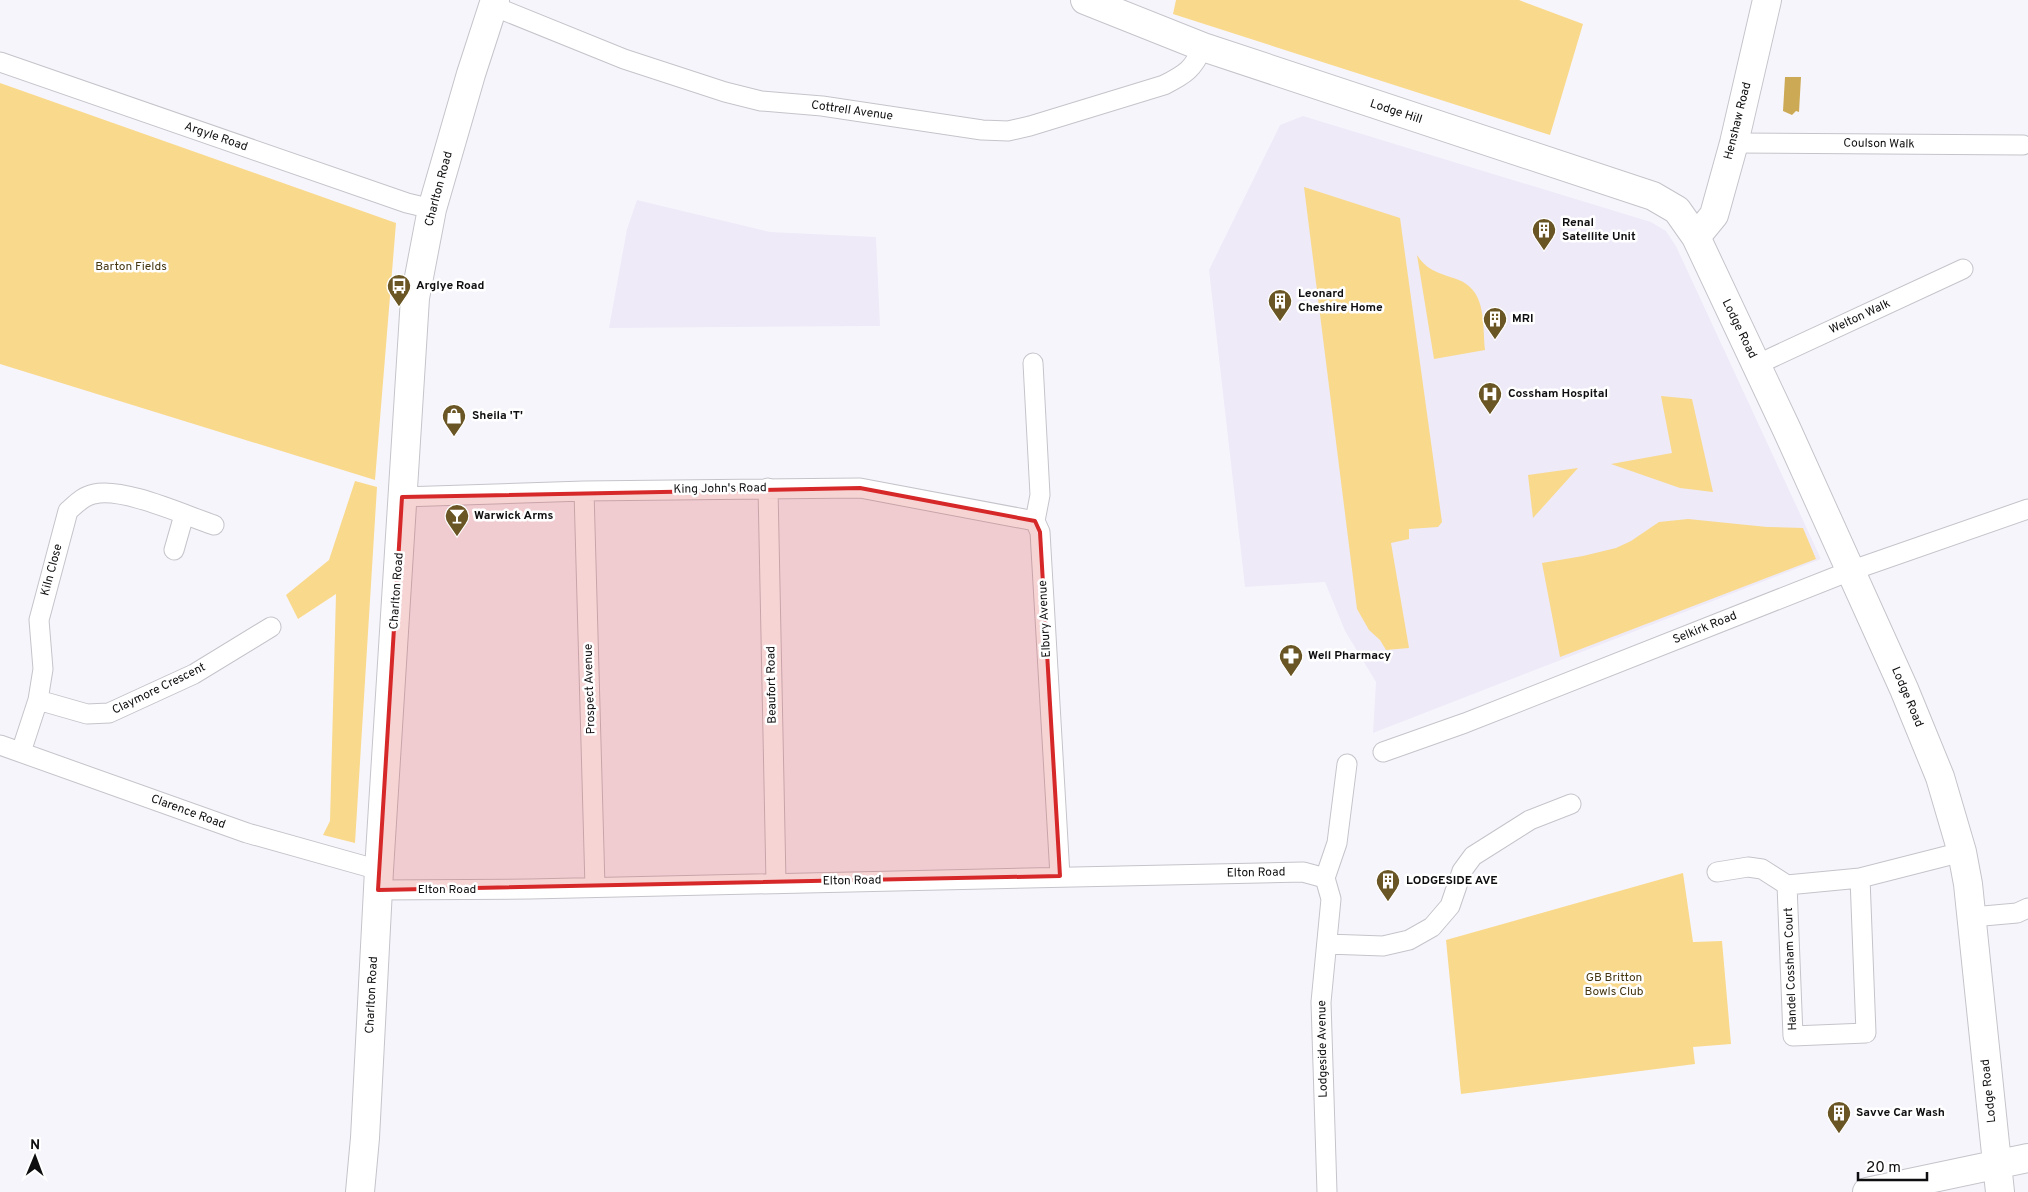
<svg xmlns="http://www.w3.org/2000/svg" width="2028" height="1192" font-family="Overpass,sans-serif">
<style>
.built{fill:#eeeaf8}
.green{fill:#f9d98c}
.water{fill:#ca5}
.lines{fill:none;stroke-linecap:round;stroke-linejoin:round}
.street-casing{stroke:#c5c4ca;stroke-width:21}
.secondary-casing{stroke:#c5c4ca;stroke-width:30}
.street{stroke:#fff;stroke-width:19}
.secondary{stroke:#fff;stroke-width:28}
.marked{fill:#d62828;fill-opacity:0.2;stroke:#d62828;stroke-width:4;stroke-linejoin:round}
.labels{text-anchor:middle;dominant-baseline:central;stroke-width:5;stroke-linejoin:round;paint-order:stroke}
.street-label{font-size:12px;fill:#0e0e10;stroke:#fff}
.poi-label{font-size:12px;font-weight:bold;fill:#0e0e10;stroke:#fff;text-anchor:start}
.park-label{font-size:12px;fill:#453611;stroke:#fff}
</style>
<rect width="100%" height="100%" fill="#f7f5fc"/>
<path class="built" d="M 1303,116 L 1651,222 L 1666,231 L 1676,246 L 1821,559 L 1373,733 L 1376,682 L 1345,631 L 1325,582 L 1245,587 L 1209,270 L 1280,125 Z
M 637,200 L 770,232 L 876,237 L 880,326 L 609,328 L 627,229 Z"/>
<path class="green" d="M 1176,0 L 1519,0 L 1583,24 L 1550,135 L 1173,14 Z
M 0,83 L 396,223 L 375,480 L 0,364 Z
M 1304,187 L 1400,218 L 1442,522 L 1438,527 L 1409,529 L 1409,539 L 1391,543 L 1409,648 L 1386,650 L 1380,640 L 1369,630 L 1357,609 Z
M 1417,255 C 1434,282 1461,271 1475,293 C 1485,308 1483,332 1485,350 L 1434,359 Z
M 1661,396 L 1692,399 L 1713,492 L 1680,488 L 1611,464 L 1672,453 Z
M 1578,468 L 1533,518 L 1528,475 Z
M 355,481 L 377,487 L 355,843 L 323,835 L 330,821 L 336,594 L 298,619 L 286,595 L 329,560 Z
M 1688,519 L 1767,527 L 1803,528 L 1816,559 L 1560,657 L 1542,563 L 1583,556 L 1616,548 L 1631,541 L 1659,522 Z
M 1683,873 L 1693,942 L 1722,941 L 1731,1044 L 1693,1047 L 1695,1064 L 1461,1094 L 1446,940 Z"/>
<path class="water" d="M 1785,77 L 1801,77 L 1799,112 L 1796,111 L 1792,115 L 1783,111 Z"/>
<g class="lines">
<g class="street-casing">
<path id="street" d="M 493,6 L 624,59 L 725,92 L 761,101 L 822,106 L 982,130 L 1008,131 L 1030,126 L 1164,85 C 1186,74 1193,69 1203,47
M 0,62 L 407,203 L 432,209
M 1734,143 L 2023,145
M 1033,363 L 1040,495 L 1035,521 L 1040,532 L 1060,876
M 1756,365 L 1963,269
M 768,488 L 776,882
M 584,491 L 595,887
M 402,497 L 584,491 L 860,488 L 1035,521
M 174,550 L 184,515
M 38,700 L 87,714 L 109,713 L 194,674 L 271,627
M 0,745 L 247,833 L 379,870
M 21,752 L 38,700 L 43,669 L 39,620 L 68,511 C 76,504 83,496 94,494 C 123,487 184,515 214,525
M 1383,752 L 1465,723 L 1850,571 L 2028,509
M 1717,872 L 1748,867 L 1762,869 L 1787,885 L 1860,878 L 1962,852
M 1325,878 L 1331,899 L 1321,1002 L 1327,1192
M 1325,878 L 1337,843 L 1347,764
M 1787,885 L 1793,1036 L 1866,1033 L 1860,878
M 378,890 L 530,889 L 1303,872 L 1325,878
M 1972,917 L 2017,913 L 2028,908
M 1327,944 L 1383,946 L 1409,940 L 1432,927 L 1450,906 L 1462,871 L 1473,856 L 1530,820 L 1571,804"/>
</g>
<g class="secondary-casing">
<path id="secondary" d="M 1085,0 L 1203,47 L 1653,196 L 1677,210 L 1696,237 L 1787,430 L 1904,689 L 1940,777 L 1962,852 L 1968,884 L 2000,1192
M 1696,237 L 1714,215 L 1734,143 L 1767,0
M 360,1192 L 365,1138 L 379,870 L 415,298 L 432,209 L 471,74 L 495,0
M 1867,1192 L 2028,1158"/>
</g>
<use href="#street" class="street"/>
<use href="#secondary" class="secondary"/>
</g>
<path class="marked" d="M 860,488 L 1035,521 L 1040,532 L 1060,876 L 378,890 L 402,497 Z"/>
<defs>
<g id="building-pin" transform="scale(1.25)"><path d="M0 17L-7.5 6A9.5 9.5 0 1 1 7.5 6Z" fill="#6a5625" stroke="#fff"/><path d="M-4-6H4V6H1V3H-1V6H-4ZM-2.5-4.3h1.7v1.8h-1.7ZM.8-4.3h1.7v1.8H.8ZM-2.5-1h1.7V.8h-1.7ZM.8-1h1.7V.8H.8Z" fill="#fff"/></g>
<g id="bus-pin" transform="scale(1.25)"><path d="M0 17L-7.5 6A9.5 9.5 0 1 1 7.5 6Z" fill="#6a5625" stroke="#fff"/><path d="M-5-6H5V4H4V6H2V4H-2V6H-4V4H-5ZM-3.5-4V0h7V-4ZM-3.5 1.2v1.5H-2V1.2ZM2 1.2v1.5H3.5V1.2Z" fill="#fff"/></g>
<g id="hospital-pin" transform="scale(1.25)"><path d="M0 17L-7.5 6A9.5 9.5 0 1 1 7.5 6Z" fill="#6a5625" stroke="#fff"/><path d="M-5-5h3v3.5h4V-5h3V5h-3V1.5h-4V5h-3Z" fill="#fff"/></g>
<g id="shop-pin" transform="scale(1.25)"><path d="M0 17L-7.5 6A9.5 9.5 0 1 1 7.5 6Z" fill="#6a5625" stroke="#fff"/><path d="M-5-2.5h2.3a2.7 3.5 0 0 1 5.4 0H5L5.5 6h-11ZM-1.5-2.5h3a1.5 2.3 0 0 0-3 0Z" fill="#fff"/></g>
<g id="bar-pin" transform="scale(1.25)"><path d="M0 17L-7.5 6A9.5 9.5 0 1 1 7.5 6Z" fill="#6a5625" stroke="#fff"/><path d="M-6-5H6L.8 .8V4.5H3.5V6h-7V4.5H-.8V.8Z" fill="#fff"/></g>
<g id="pharmacy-pin" transform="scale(1.25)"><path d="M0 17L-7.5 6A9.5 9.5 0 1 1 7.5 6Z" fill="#6a5625" stroke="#fff"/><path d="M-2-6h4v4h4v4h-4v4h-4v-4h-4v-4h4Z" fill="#fff"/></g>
</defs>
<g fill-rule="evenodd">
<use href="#building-pin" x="1544" y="230"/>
<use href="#bus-pin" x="399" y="286"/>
<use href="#building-pin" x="1280" y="301"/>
<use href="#building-pin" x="1495" y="319"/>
<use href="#hospital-pin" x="1490" y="394"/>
<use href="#shop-pin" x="454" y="416"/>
<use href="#bar-pin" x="457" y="516"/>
<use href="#pharmacy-pin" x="1291" y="656"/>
<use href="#building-pin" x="1388" y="881"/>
<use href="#building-pin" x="1839" y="1113"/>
</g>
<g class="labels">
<g class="street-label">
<text transform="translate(852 111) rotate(8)">Cottrell Avenue</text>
<text transform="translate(1396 112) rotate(18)">Lodge Hill</text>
<text transform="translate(1738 121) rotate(-76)">Henshaw Road</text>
<text transform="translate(216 137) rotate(19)">Argyle Road</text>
<text transform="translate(1879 144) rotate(1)">Coulson Walk</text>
<text transform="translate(439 189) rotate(-75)">Charlton Road</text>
<text transform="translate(1860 317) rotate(-25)">Welton Walk</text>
<text transform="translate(1739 329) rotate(64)">Lodge Road</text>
<text transform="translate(720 489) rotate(-1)">King John's Road</text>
<text transform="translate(52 570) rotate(-75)">Kiln Close</text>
<text transform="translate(397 591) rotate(-86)">Charlton Road</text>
<text transform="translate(1045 619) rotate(-93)">Elbury Avenue</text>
<text transform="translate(1705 628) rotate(-22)">Selkirk Road</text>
<text transform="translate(772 685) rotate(-91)">Beaufort Road</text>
<text transform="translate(159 689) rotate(-26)">Claymore Crescent</text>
<text transform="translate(590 689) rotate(-92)">Prospect Avenue</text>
<text transform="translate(1907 697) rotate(67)">Lodge Road</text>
<text transform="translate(188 812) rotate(20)">Clarence Road</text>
<text transform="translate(1256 873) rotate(-1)">Elton Road</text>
<text transform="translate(852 881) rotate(-1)">Elton Road</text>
<text x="447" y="890">Elton Road</text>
<text transform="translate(1791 969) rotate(-92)">Handel Cossham Court</text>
<text transform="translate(372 995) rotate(-87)">Charlton Road</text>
<text transform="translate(1323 1049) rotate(-91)">Lodgeside Avenue</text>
<text transform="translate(1989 1091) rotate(-96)">Lodge Road</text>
</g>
<g class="poi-label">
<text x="1562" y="223">Renal<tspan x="1562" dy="14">Satellite Unit</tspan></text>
<text x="416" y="286">Arglye Road</text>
<text x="1298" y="294">Leonard<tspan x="1298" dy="14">Cheshire Home</tspan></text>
<text x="1512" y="319">MRI</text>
<text x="1508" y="394">Cossham Hospital</text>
<text x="472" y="416">Sheila 'T'</text>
<text x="474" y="516">Warwick Arms</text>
<text x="1308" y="656">Well Pharmacy</text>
<text x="1406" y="881">LODGESIDE AVE</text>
<text x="1856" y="1113">Savve Car Wash</text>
</g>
<g class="park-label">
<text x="131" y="267">Barton Fields</text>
<text x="1614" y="978">GB Britton<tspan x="1614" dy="14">Bowls Club</tspan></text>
</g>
</g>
<g transform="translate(35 1157) rotate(1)" stroke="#ffffff" stroke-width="4" paint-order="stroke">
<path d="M0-4L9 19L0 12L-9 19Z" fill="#0e0e10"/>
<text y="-8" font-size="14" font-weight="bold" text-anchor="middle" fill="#0e0e10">N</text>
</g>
<path d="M1858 1172v8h69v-8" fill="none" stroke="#0e0e10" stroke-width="2.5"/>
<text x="1866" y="1172" font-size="15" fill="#0e0e10" stroke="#ffffff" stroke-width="4" paint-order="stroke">20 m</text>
</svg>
